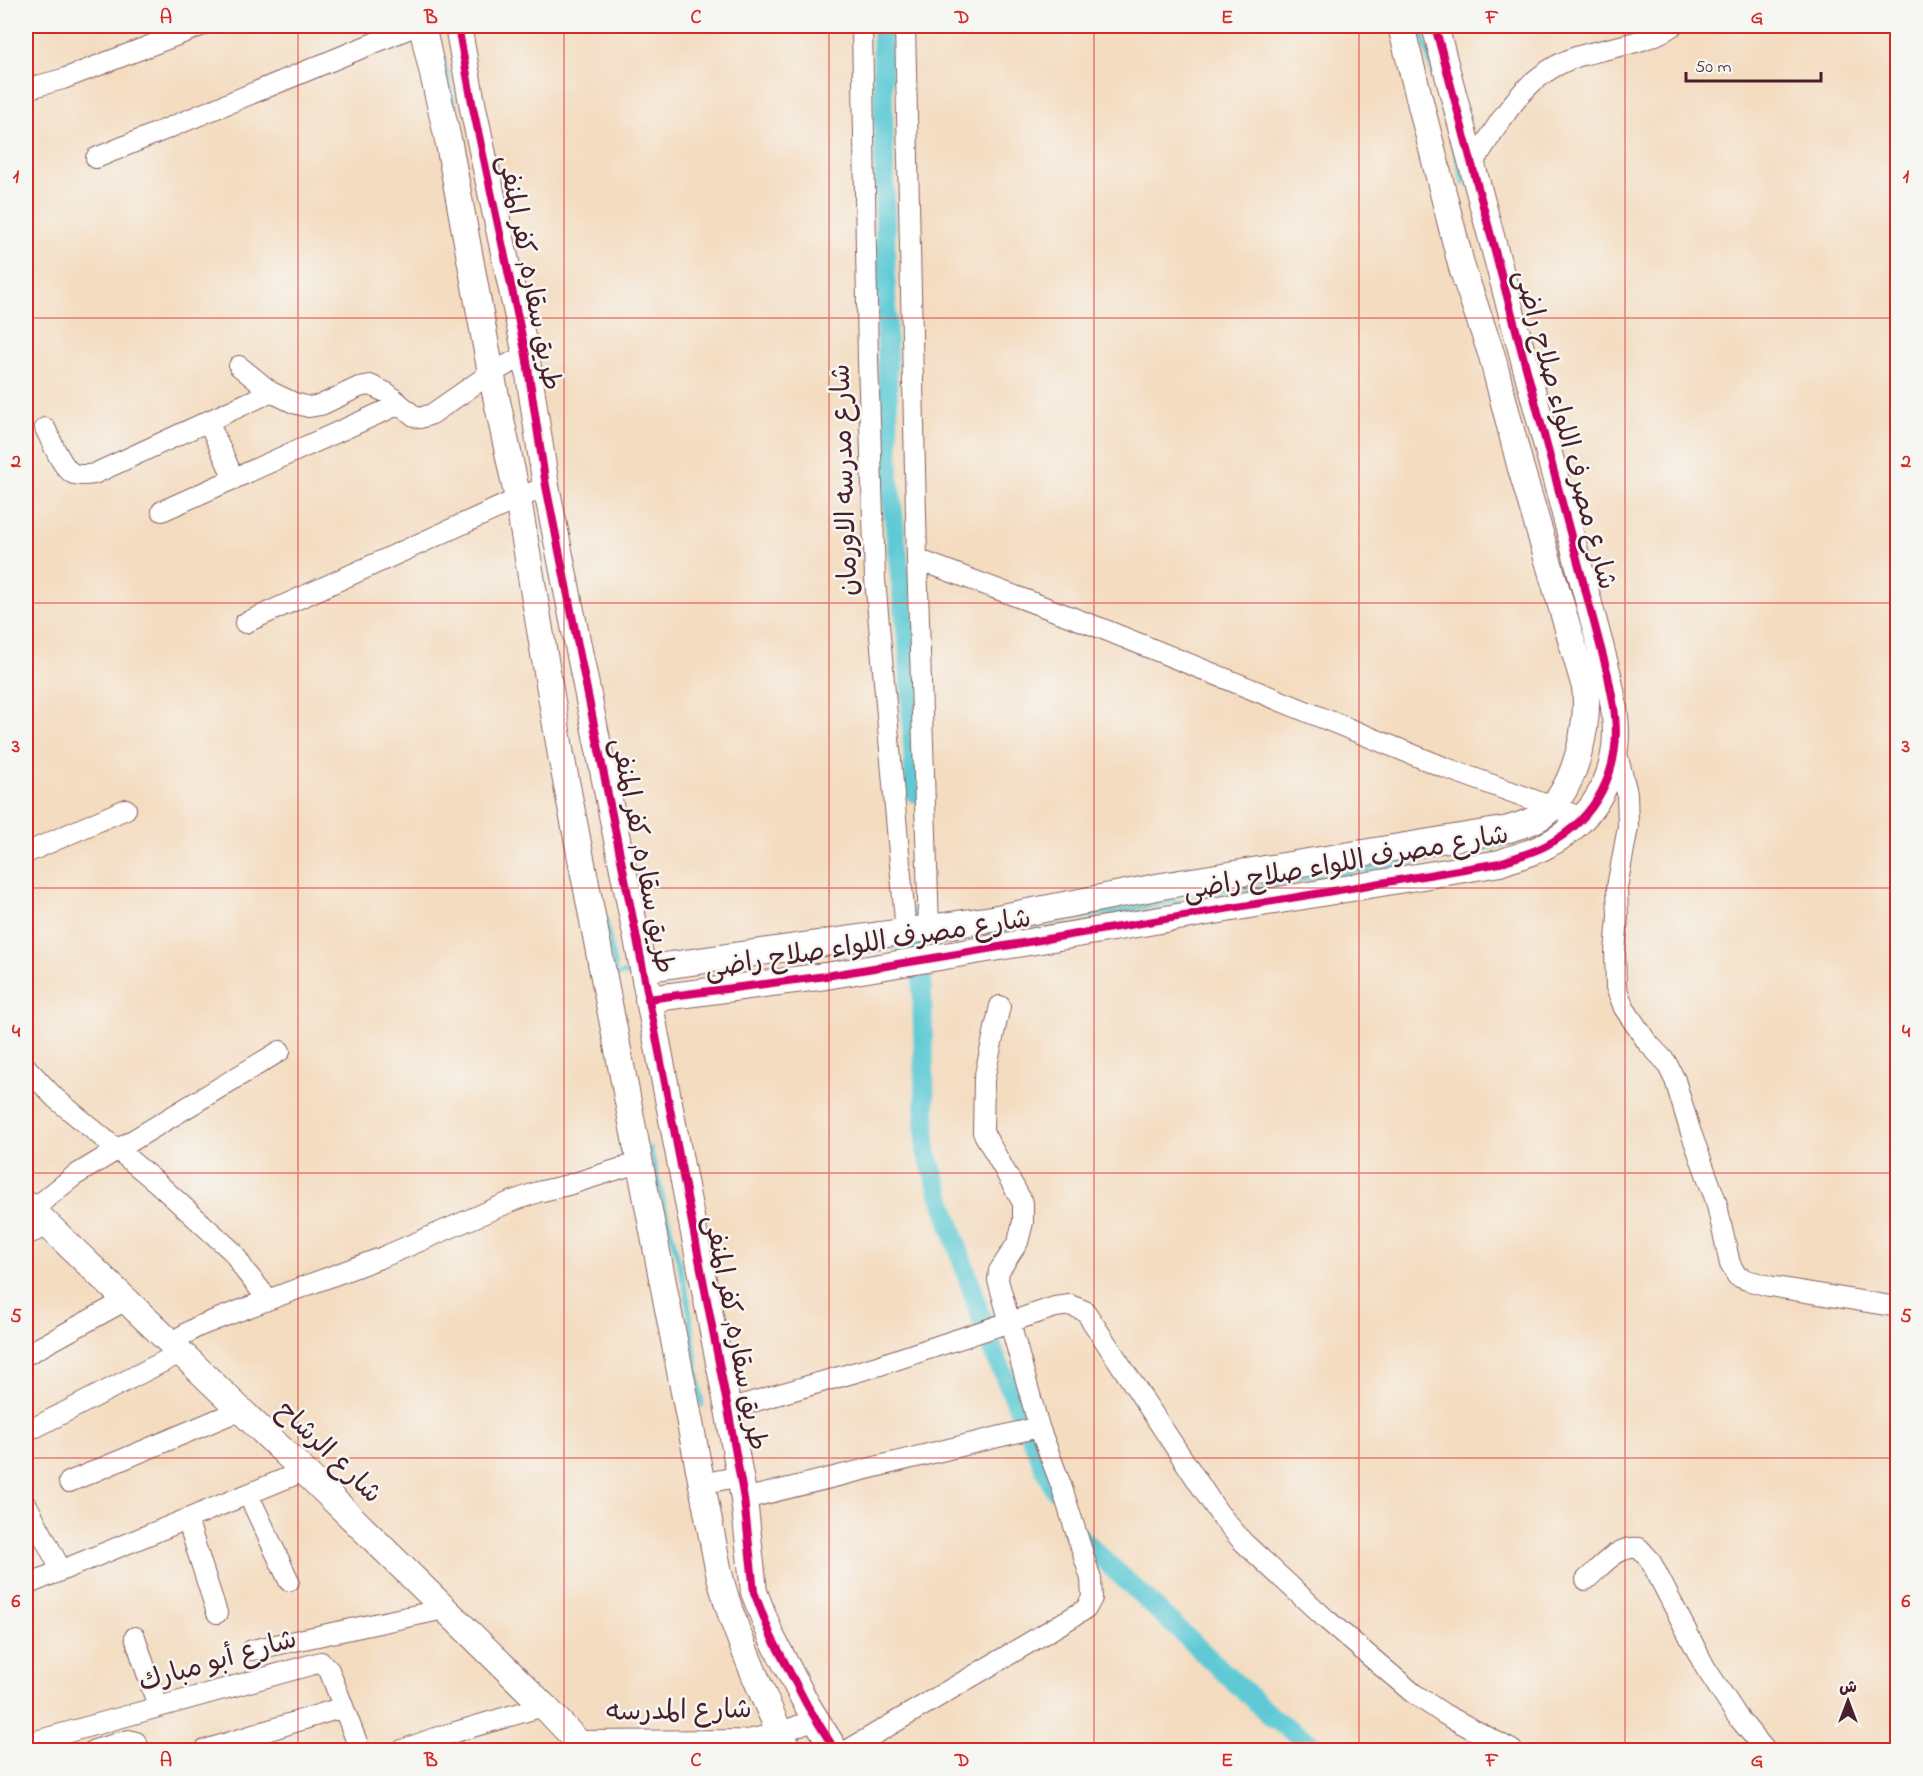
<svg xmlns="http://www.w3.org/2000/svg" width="1923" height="1776" font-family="'Indie Flower','Playpen Sans Arabic',sans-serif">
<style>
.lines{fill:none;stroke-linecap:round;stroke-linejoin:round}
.stream{stroke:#5ecad5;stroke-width:5}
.canal{stroke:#5ecad5;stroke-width:20}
.minor-casing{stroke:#86615f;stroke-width:22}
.tertiary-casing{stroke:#86615f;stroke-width:28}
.minor{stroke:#fff;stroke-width:20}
.tertiary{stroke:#fff;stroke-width:26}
.cycleway-casing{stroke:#f6f6f2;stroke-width:11}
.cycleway{stroke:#d6006c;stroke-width:8}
.grid{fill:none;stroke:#d62828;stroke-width:1.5;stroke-opacity:0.55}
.labels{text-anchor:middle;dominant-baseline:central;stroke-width:5;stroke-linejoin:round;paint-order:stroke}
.street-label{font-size:27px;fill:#4a1f2b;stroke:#f6f6f2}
.neatline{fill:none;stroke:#d62828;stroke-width:2}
.grid-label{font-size:20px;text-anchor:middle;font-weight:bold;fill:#d62828}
</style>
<rect width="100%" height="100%" fill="#f6f6f2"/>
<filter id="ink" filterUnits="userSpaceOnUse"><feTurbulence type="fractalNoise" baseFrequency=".0167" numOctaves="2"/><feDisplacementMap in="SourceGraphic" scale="12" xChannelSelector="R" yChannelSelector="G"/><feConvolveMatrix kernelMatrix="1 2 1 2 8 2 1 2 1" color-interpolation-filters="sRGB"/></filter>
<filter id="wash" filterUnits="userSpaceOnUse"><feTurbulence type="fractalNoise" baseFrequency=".008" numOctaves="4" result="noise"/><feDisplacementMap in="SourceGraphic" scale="24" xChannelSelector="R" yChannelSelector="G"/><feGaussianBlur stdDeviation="1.35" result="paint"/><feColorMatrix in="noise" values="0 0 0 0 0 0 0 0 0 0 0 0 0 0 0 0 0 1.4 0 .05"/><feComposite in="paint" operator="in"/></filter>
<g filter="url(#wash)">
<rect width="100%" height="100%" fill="#f4dcc0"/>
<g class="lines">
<path class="stream" d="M 435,26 L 459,127 L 464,156
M 1420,26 L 1464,183
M 605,916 L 615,969
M 869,949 L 922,944 L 1447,856 L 1509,843 L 1553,827
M 616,975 L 631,973
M 650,1148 L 687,1295 L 702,1405"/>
<path class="canal" d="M 882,26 L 889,476 L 909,655 L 915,793
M 920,915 L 926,1151 L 988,1339 L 1054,1489
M 1072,1530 L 1273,1718 L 1320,1750"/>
</g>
</g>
<g filter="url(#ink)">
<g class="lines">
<g class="minor-casing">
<path id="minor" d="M 862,26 L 868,360 L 875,579 L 906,932
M 905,26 L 917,559 L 929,928
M 26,89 L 63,79 L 201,26
M 96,158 L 415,26
M 1471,166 C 1503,119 1521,75 1579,56 C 1609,47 1646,44 1672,26
M 239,366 L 271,392 L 294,403 L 309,407 L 321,405 L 359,387 L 370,385 L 387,393 L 414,416 L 420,418 L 432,414 L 491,373 L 526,355
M 208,421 L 234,479
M 45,428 C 51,440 62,469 74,474 C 81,476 88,475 94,474 L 271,392
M 162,511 L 400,404
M 917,559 L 1103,629 L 1446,768 L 1583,818
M 245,623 L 546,486
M 1616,750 L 1627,793 L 1628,827 L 1617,887 L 1618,917 L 1615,952 L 1616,987 L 1624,1008 L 1647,1042 L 1666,1062 L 1675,1080 L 1690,1130 L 1716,1201 L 1730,1264 L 1737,1276 L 1747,1280 L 1769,1286 L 1898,1307
M 26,853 L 126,809
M 26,1067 L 55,1098 L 155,1181 L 233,1252 L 245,1271 L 268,1299
M 32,1210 L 74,1176 L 280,1051
M 26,1235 L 47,1226
M 170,1343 L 197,1327 L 225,1316 L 383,1257 L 510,1202 L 538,1192 L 568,1185 L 641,1162
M 26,1355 L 126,1300
M 728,1409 L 877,1366 L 1055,1307 L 1070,1305 L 1085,1311 L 1218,1512 L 1242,1541 L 1327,1620 L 1413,1693 L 1444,1714 L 1512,1750
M 36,1427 L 180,1353
M 69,1482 L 240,1410
M 702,1484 L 740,1476
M 248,1494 L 289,1581
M 744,1499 L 1039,1427
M 28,1507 L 61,1570
M 187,1519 L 217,1613
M 1586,1580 C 1602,1566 1617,1545 1639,1548 L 1650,1560 L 1705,1667 L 1737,1716 L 1765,1750
M 26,1585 L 304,1471
M 135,1637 L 158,1707
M 252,1650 L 445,1609
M 36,1741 L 321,1662 L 329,1670 L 360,1750
M 577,1741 L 747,1740 L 780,1733 L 815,1719
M 94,1750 L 129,1740 L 136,1742 L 140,1750
M 205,1750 L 343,1707
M 402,1750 L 435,1738 L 544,1706
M 848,1750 L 1086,1609 L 1092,1598 L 1091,1579 L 1061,1485 L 1039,1427 L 998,1280 L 999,1271 L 1018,1242 L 1023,1222 L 1023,1203 L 983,1132 L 984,1079 L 1000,1006"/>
</g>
<g class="tertiary-casing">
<path id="tertiary" d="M 422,26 L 449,144 L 491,373 L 518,499 L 561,755 L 719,1573 C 728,1611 743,1647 758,1683 C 768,1706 777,1729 789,1750
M 458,26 L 473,108 L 526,355 L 546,486 L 643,969 L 728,1409 L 744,1499 L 754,1592 L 771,1636 L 807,1705 L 835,1750
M 643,969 L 992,919 L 1162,886 L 1509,829 C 1520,825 1533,822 1543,815 C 1575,791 1590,724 1585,687 L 1520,465 L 1492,356 L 1462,268 L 1401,26
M 648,999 L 826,976 L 1500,863 C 1515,857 1533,853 1547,845 C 1596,819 1621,771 1615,716 C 1614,702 1610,688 1608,675 L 1435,26
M 26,1204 L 304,1471 L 445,1609 L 544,1706 L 577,1741 L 583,1750"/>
</g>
<use href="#minor" class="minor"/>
<use href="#tertiary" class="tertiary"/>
<g class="cycleway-casing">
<path id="cycleway" d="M 458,26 L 473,108 L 526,355 L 546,486 L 643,969 L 728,1409 L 744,1499 L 754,1592 L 771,1636 L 807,1705 L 835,1750
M 648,999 L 826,976 L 1500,863 C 1515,857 1533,853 1547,845 C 1596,819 1621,771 1615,716 C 1614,702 1610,688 1608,675 L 1435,26"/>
</g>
<use href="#cycleway" class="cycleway"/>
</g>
</g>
<path class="grid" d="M 298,26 L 298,1750M 564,26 L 564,1750M 829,26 L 829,1750M 1094,26 L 1094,1750M 1359,26 L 1359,1750M 1625,26 L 1625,1750M 26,318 L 1898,318M 26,603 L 1898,603M 26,888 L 1898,888M 26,1173 L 1898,1173M 26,1458 L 1898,1458"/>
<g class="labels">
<g class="street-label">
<text transform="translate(528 273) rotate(79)">طريق سقاره, كفر المنفى</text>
<text transform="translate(1564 430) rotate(75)">شارع مصرف اللواء صلاح راضى</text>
<text transform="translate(846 480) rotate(-92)">شارع مدرسه الاورمان</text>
<text transform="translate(641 856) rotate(79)">طريق سقاره, كفر المنفى</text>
<text transform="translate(1346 864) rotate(-10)">شارع مصرف اللواء صلاح راضى</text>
<text transform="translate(868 945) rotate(-9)">شارع مصرف اللواء صلاح راضى</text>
<text transform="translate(734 1333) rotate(79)">طريق سقاره, كفر المنفى</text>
<text transform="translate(328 1453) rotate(44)">شارع الرشاح</text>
<text transform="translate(218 1662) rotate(-16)">شارع أبو مبارك</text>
<text transform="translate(679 1712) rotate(-1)">شارع المدرسه</text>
</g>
</g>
<rect width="1923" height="1776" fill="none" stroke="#f6f6f2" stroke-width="66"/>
<g transform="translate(1848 1701)" stroke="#f6f6f2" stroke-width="4.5" paint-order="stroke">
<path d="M0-4.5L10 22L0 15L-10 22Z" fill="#4a1f2b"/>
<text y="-9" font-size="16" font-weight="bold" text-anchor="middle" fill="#4a1f2b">ش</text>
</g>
<path d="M1686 72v9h135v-9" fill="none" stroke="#4a1f2b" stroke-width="3"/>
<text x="1695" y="72" font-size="18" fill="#4a1f2b" stroke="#f6f6f2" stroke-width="4.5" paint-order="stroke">50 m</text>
<rect x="33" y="33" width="1857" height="1710" class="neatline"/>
<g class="grid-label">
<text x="166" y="23">A</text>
<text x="431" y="23">B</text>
<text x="696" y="23">C</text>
<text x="962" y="23">D</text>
<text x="1227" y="23">E</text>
<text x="1492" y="23">F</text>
<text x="1757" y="23">G</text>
<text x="16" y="182">1</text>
<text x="1906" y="182">1</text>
<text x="16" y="467">2</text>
<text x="1906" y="467">2</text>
<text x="16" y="752">3</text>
<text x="1906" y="752">3</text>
<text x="16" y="1037">4</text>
<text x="1906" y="1037">4</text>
<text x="16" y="1322">5</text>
<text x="1906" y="1322">5</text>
<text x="16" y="1607">6</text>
<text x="1906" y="1607">6</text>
<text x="166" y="1766">A</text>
<text x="431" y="1766">B</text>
<text x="696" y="1766">C</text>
<text x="962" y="1766">D</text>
<text x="1227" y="1766">E</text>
<text x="1492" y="1766">F</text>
<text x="1757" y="1766">G</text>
</g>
</svg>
